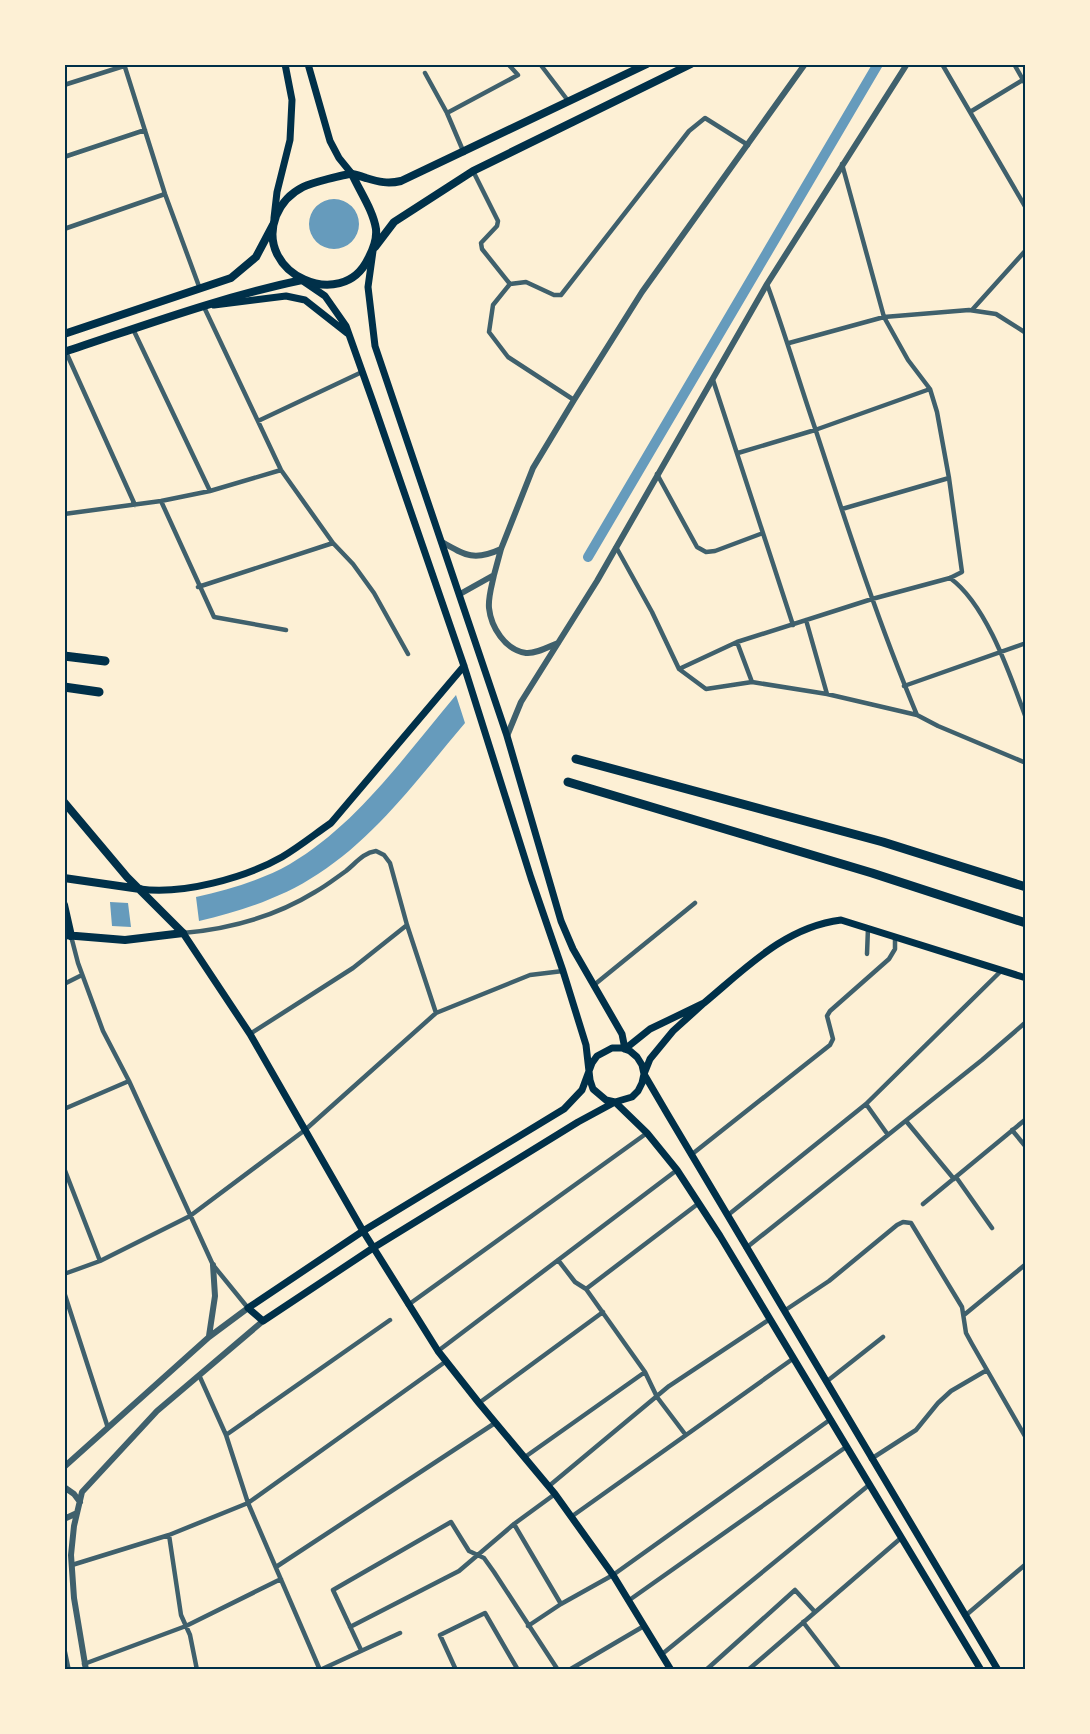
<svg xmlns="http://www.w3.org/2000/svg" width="1090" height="1734" font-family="Montserrat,sans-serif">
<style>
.water{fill:#669bbc}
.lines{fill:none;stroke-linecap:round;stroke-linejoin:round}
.canal{stroke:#669bbc;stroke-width:10}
.minor{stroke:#3f606c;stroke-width:4.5}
.tertiary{stroke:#3f606c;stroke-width:6}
.secondary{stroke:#003049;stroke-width:7}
.primary{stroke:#003049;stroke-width:8}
.motorway{stroke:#003049;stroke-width:9}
.neatline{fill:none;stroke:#003049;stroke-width:2}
</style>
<rect width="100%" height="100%" fill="#fdf0d5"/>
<path class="water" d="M309 224a25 25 0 1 1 50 0a25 25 0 1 1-50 0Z
M 456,695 L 465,723 C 420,776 377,836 318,874 C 282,898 241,911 199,921 L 196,897 C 228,890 262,880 290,864 C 358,824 406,754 456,695 Z
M 110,902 L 128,903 L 131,927 L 112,926 Z"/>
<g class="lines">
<path class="canal" d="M 588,557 L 878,64"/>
<path class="minor" d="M 124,64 L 165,194 L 200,289
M 540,64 L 569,102
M 942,64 L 1026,208
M 1014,64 L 1026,85
M 425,73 L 447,113 L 464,153
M 64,85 L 124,66
M 970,112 L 1026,78
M 447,113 L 518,75 L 508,64
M 64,157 L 145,130
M 473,171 L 498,221 L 497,226 L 481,243 L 482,249 L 510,284 L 493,305 L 489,332 L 508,357 L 574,400
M 64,229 L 165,194
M 510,284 L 526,282 L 554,295 L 561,295 L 689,131 L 705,118 L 748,145
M 767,284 C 785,333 799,382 816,431 C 847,526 878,622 917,715
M 204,307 L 281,470 L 333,543 L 353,564 L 374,593 L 408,654
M 972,310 L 1026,250
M 133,329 L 210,491
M 789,343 L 884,317 L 969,310 L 996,314 L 1026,333
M 66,352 L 135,505
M 713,380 L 793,625
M 258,421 L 362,372
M 738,453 L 815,430 L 930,389
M 657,474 L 697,547 L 706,552 L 715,551 L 763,533
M 161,501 L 214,617 L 286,630
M 842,509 L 949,478 L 937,412 L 930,389 L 908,360 L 884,317 L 842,164
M 64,514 L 161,501 L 210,491 L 281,470
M 616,547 L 652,612 L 679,669 L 737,642 L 872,599 L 950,578 L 962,572 L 949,478
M 950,578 C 987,605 1010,675 1026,718
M 198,587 L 333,543
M 806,620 L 827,694
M 737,642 L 752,682 L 827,694 L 917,715 L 938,726 L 1026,763
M 679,669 L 706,689 L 752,682
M 904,686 L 1026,643
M 183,933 C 229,929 276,916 315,892 C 326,886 336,878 346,871 C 356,863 363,853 376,851 L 384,855 L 390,863 L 407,925 L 436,1013
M 71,936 L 78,963 L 103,1031 L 129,1081 L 213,1265 L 248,1308
M 867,954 L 868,928
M 64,984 L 82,975
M 594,985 L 695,903
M 250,1034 L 353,968 L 407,925
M 866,1104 L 888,1135
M 64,1109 L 129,1081
M 906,1121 L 954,1179
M 1012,1130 L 1026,1147
M 691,1155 L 830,1045 L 833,1039 L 827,1016 L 830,1011 L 889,959 L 895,949 L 895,937
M 64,1168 L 100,1261
M 956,1177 L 992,1228
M 923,1204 L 1026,1119
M 728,1215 L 866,1104 L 1002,970
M 746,1248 L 982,1060 L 1026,1022
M 558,1260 L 575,1282 L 586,1289
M 64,1274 L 100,1261 L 190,1216 L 305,1130 L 436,1013 L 530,975 L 563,971
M 64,1292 L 108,1428
M 408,1305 L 647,1133
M 784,1311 L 829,1281 L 897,1225 L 903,1222 L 911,1223 L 962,1307 L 966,1333 L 972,1344 L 1026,1438
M 964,1315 L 1026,1264
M 438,1351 L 677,1170
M 199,1375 L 226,1435 L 248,1503 L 320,1670
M 826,1382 L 883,1337
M 479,1403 L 603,1312
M 685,1434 L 657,1397 L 645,1372 L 586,1289 L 699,1203
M 226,1435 L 390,1320
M 525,1457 L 645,1372
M 871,1459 L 916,1430 L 938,1403 L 951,1391 L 987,1370
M 549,1486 L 669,1386 L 770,1319
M 571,1517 L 794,1358
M 514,1524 L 561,1604
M 169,1535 L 181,1615 L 190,1635 L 197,1670
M 72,1565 L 169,1535 L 248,1503 L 445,1362
M 276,1567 L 495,1423
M 628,1601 L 846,1447
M 965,1616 L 1026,1564
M 803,1622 L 840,1670
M 528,1626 L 561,1604 L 613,1575 L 831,1419
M 350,1627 L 459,1571 L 514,1524 L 555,1494
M 361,1650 L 333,1590 L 451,1522 L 469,1551 L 484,1558 L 494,1572 L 558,1670
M 661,1655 L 869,1485
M 84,1664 L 186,1626 L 281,1579
M 320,1670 L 400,1633
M 456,1670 L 440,1635 L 485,1613 L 518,1670
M 569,1670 L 644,1626
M 706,1670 L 795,1590 L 815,1612
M 748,1670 L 901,1538"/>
<path class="tertiary" d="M 442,542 C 466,556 475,561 501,549
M 494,575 C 492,585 488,597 489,608 C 491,627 505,650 526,653 C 536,654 548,647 558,643
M 460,594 L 494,575 L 501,549 L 533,468 L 574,400 L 642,292 L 805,64
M 507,736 L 521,702 L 597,581 L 767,284 L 907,64
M 209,1336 L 215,1296 L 213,1265
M 64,1467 L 209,1337 L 248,1308
M 64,1487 L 74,1494 L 80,1502
M 64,1519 L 77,1513
M 64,1651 L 68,1670
M 86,1670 L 74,1598 L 71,1555 L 74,1526 L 82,1492 L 157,1411 L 263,1321"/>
<path class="secondary" d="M 308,64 L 330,141 L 339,158 L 352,174
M 274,218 L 277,192 L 290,140 L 292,100 L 285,64
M 373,251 L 368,287 L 375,346 L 507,736 L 561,921 L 573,949 L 622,1034 L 625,1049
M 303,281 L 325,296 L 346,326 L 373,402 L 464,666 L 531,878 L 563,971 L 586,1045 L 590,1080 L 593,1089 L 606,1100 L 615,1102 L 647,1133 L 677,1170 L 720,1236 L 981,1670
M 214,305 L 286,296 L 305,300 L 347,333
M 140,889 C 182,895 245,878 282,857 C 299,847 315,834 331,823 L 464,666
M 183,933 L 250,1034 L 363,1231 L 438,1351 L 479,1403 L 555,1494 L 613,1575 L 671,1670
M 704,1003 C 746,968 785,927 841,920 L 1026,978
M 625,1049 L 650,1029 L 704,1003 L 673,1031 L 650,1059 L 644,1074 L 642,1083 L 638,1091 L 632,1097 L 615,1102 L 578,1122 L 373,1248 L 263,1321 L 248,1308 L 363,1231 L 564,1109 L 582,1090 L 592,1063 L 597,1056 L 612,1048 L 622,1048 L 630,1051 L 637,1057 L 642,1065 L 644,1074 L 668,1115 L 998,1670"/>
<path class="primary" d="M 352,174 C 360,192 373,210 376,229 C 377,239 373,250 368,259 C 342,313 254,274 276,216 C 281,204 291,193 303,187 C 311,183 345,174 352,174 C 356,174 362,177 366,178 C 379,182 388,184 401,181 L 647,64
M 375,247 L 394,222 L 473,171 L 691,64
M 64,334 L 231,278 L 256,257 L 273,225
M 64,352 C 143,326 221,297 302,280
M 64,802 L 127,877 L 183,933
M 64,878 L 140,889
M 64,905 L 71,936
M 64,935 L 125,940 L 183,933"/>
<path class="motorway" d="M 64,656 L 105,661
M 64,687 L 99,692
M 576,759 L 883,842 L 1026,887
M 568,782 L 872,873 L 1026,923"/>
</g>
<rect width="1090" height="1734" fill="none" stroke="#fdf0d5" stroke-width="132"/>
<rect x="66" y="66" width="958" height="1602" class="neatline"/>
</svg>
